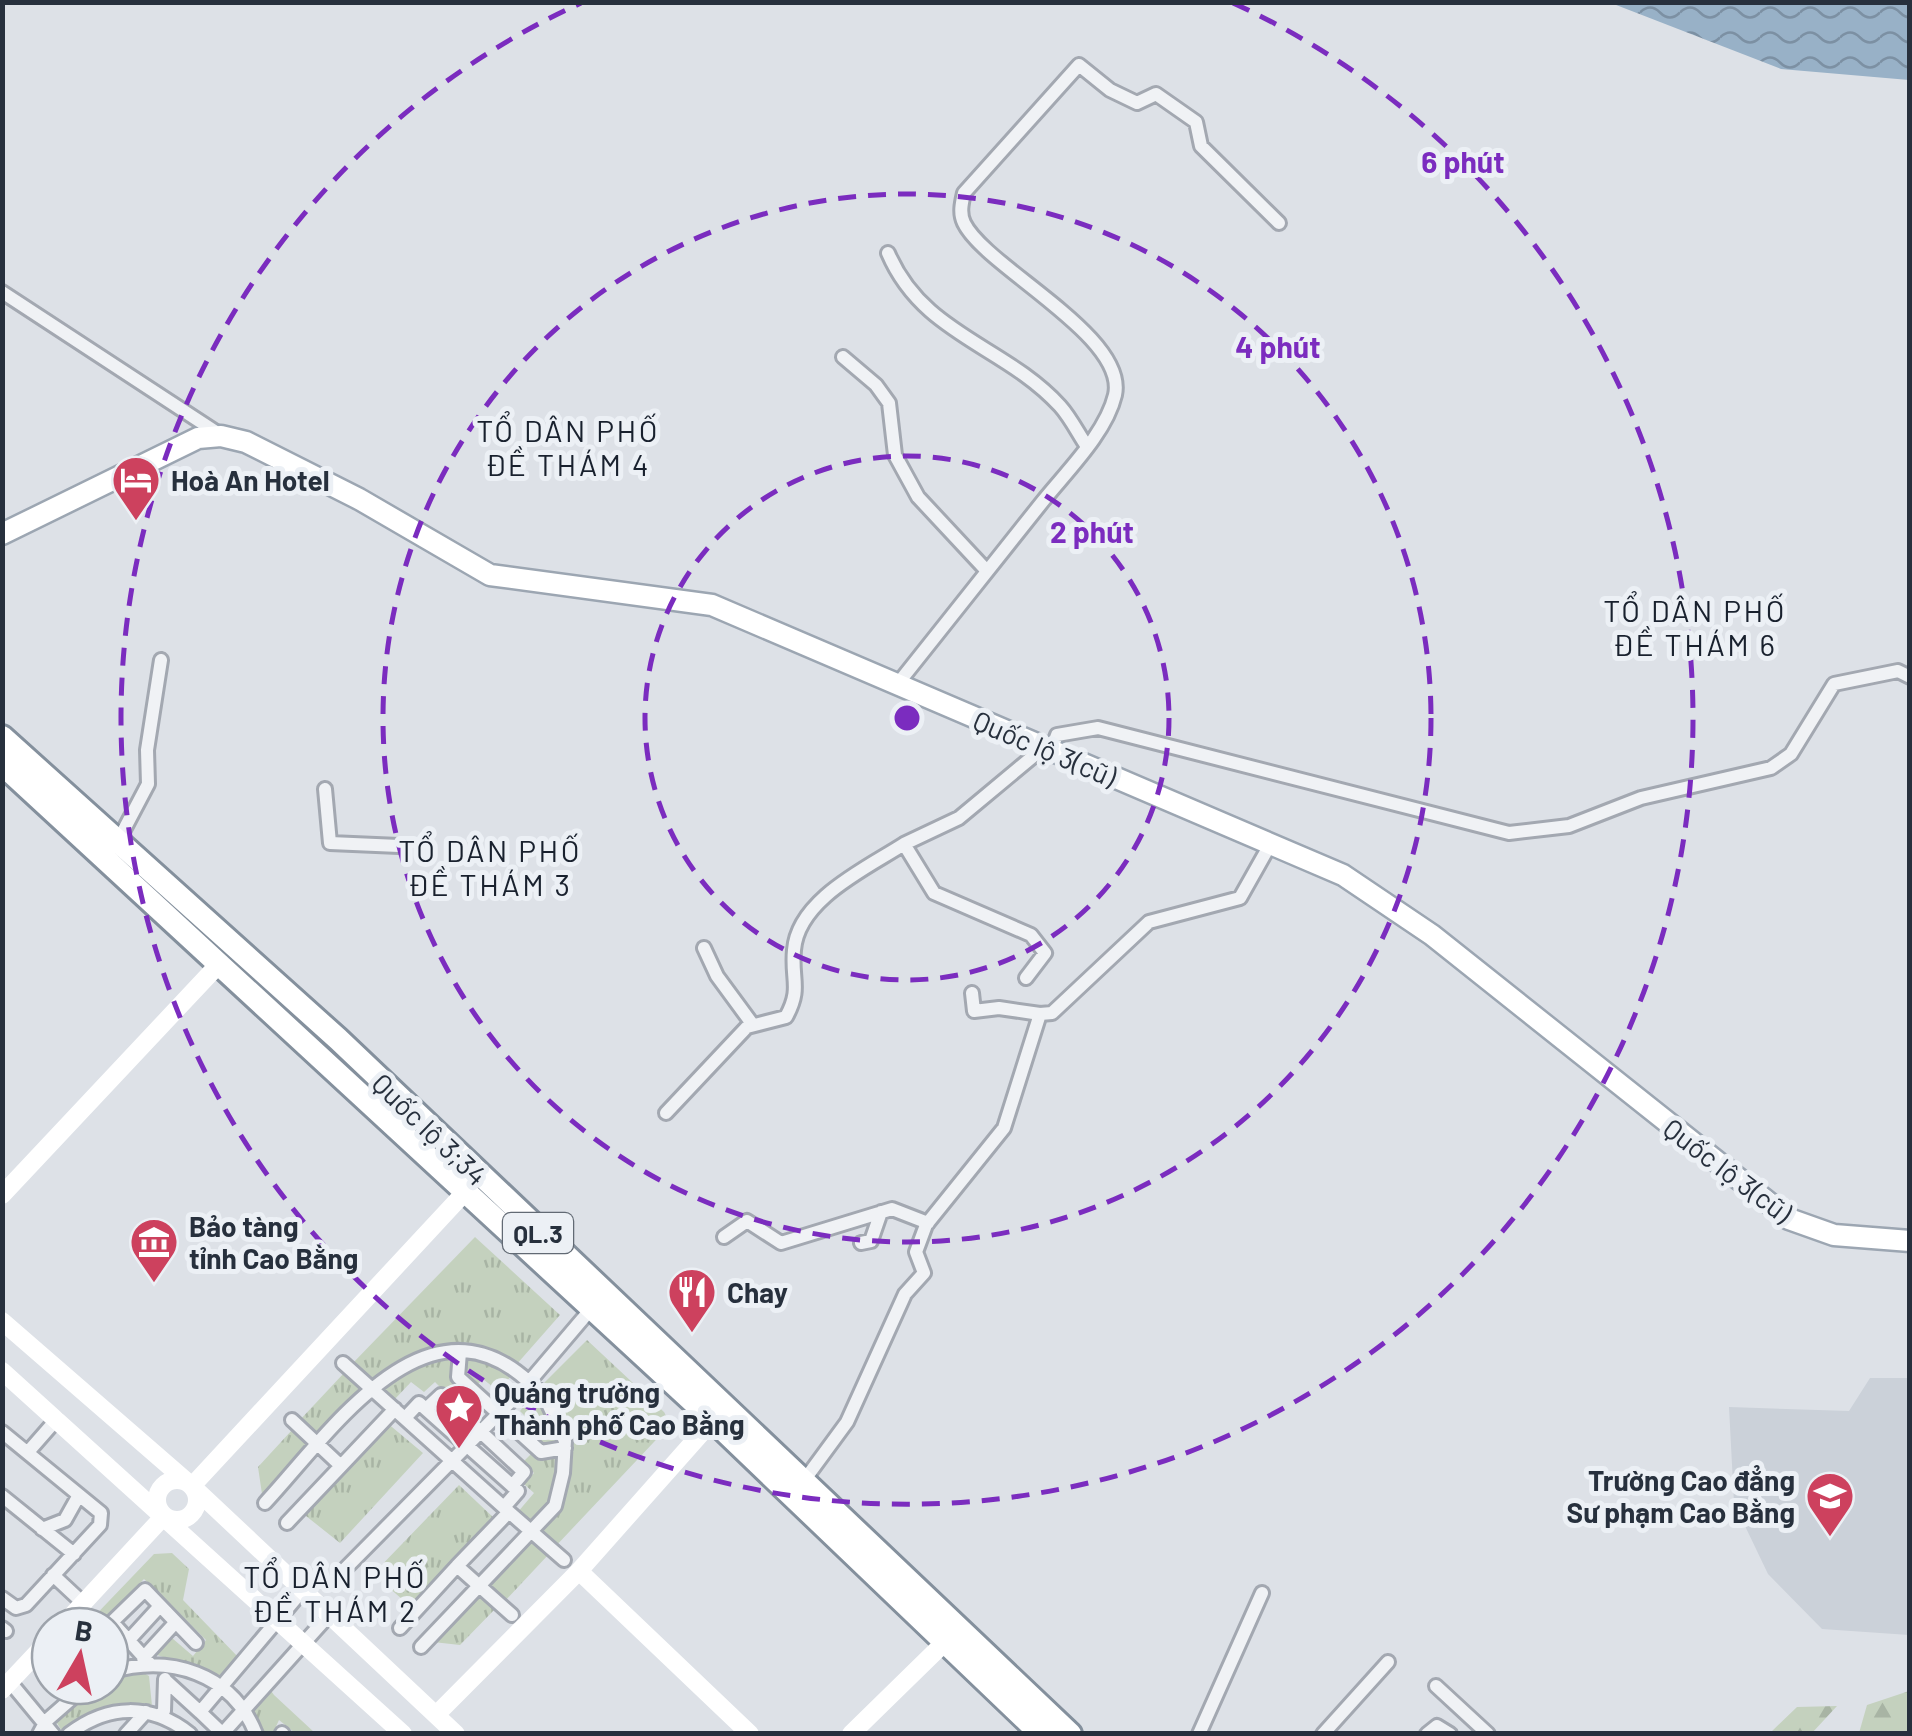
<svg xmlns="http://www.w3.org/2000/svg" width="1912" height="1736" font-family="Barlow,sans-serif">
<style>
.built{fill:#cbd1d9}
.grass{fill:url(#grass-tufts)}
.forest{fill:url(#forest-firs)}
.water{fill:url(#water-waves)}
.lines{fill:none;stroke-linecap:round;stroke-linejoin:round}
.street-casing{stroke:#a3a8b1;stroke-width:18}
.primary-casing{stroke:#9ca6b2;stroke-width:25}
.highway-casing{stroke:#84909d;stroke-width:28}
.street{stroke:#f0f2f5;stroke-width:12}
.secondary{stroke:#fff;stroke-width:18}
.primary{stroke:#fff;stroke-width:20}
.highway{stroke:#fff;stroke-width:22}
.ring{fill:none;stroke:#7b2cbf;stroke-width:5;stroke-dasharray:18 12}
.labels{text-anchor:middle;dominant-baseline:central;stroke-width:10;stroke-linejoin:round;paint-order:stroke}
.shield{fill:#ecf0f5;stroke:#626a74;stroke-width:2.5}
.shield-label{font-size:25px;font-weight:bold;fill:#27303d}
.poi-label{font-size:28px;font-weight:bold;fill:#27303d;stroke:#ecf0f5;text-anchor:start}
.street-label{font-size:28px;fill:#27303d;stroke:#ecf0f5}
.neighbourhood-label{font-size:30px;letter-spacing:2.5px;fill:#19212e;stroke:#ecf0f5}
.centre{fill:#7b2cbf;stroke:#ecf0f5;stroke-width:5}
.ring-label{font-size:30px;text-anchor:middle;font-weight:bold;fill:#7b2cbf;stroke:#ecf0f5;stroke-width:10;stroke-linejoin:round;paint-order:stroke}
</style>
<defs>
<pattern id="grass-tufts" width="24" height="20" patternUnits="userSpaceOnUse" patternTransform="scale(2.5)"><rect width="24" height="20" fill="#c4d1be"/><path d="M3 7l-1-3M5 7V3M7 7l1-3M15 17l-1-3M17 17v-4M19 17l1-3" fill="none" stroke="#a8b4a4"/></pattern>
<pattern id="forest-firs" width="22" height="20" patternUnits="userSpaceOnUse" patternTransform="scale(2.5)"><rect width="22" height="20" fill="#c4d1be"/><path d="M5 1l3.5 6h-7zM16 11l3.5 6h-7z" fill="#a8b4a4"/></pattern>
<pattern id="water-waves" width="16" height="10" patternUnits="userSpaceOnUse" patternTransform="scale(2.5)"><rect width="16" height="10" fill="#98b1c7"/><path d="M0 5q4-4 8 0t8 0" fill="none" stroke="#7c90a3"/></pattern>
</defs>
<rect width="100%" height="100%" fill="#dde1e7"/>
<path class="built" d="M 1870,1378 L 1909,1378 L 1909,1635 L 1822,1629 L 1768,1574 L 1734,1503 L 1729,1407 L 1849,1411 Z"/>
<path class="grass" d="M 475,1237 L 560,1315 L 516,1365 C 464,1338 414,1340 370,1381 L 351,1365 Z
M 587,1340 L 664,1412 L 670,1425 L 554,1548 L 537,1531 L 550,1515 L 567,1450 L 540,1387 Z
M 443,1355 L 485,1356 L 514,1373 L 498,1391 L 483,1379 L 469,1393 L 457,1382 L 446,1393 L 435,1382 L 424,1392 L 411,1382 L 394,1400 L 375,1386 Z
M 344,1373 L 363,1389 L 317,1438 L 299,1421 Z
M 536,1392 C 565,1440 572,1483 533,1527 L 517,1513 L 534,1493 L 524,1484 L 534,1473 L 523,1462 L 533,1452 L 526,1436 L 533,1424 L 520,1411 Z
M 386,1422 L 423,1453 L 340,1543 L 301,1512 Z
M 292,1430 L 309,1447 L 262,1494 L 258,1467 Z
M 459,1485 L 495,1519 L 410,1606 L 373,1574 Z
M 529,1538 L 549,1554 L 503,1603 L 484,1586 Z
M 172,1553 L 189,1569 L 183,1600 L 239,1658 L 219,1676 L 157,1655 L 172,1638 L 193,1656 L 206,1640 L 144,1579 L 102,1622 L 105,1626 L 85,1626 L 154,1554 Z
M 478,1592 L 495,1609 L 460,1645 L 433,1642 Z
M 140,1671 L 149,1676 L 152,1706 L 104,1706 L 62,1731 L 55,1720 C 71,1704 86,1686 110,1686 L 116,1676 Z
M 269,1688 L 274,1695 L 315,1733 L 295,1733 L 279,1720 L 273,1733 L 265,1733 L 251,1708 Z"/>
<path class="forest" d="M 1909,1691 L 1909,1733 L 1859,1733 L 1867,1705 Z
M 1837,1706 L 1812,1733 L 1770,1733 L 1797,1707 Z"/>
<path class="water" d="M 1611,3 L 1909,3 L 1909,80 L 1781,69 Z"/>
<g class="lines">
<g class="street-casing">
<path id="street" d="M 888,253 C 923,335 1004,345 1060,406 C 1070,417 1078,433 1086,445
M 2,292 L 219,434
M 843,357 L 876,385 L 889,403 L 895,455 L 918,497 L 987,571
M 896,686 C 945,624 994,563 1043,501 C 1067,471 1106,433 1115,395 C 1128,336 985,267 964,223 C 959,213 962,202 964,193 L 1079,65 L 1110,90 L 1137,103 L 1156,94 L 1196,122 L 1201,146 L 1279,223
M 1051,751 L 1057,735 L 1098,728 L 1509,833 L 1569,826 L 1641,798 L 1771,768 L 1791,754 L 1834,684 L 1898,671 L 1910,677
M 325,789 L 330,843 L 399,846
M 118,841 L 148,784 L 147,750 L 161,660
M 704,948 L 717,976 L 753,1025
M 1026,978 L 1045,953 L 1031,935 L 934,893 L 904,844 L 959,818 L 1043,748
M 972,993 L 974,1011 L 999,1008 L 1040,1014
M 666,1113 L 747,1027 L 786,1017 C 802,988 791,980 794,950 C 798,899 867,868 904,844
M 724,1237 L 747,1221 L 781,1243 L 892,1209 L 928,1223
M 861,1243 L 871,1241 L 881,1212
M 460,1352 L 458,1377 L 541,1452 L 565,1448
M 343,1363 L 509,1512 L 457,1566
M 426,1409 L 441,1395 L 524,1472 L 512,1486
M 405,1418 L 419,1403 L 518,1491 L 505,1506
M 292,1420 L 341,1466 L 395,1409
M 2,1432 L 101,1513 L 100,1525 L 26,1605 L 16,1608 L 2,1598
M 28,1452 L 56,1420
M 803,1482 L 847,1422 L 905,1294 L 924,1273 L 916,1252 L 926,1225 L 1004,1128 L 1040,1014 L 1052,1013 L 1149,922 L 1240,898 L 1271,843
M 2,1496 L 74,1554
M 265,1503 C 330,1433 426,1287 529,1382 L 591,1309
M 509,1512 L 564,1560
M 287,1523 L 341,1466
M 42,1529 L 65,1520 L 79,1495
M 341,1573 L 510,1402
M 53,1575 L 83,1603
M 2,1628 L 6,1631
M 400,1628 L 457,1566 L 512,1615
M 128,1641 L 160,1606
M 421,1647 L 555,1506 L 563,1473 L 565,1441 L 544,1395 L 529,1382
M 143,1658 L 175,1623
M 151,1665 L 112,1622 L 145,1590 L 196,1643
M 110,1672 C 170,1654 232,1673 256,1734
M 165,1680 L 200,1712 L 303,1590
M 10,1682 L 53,1734
M 1436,1686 L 1488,1734
M 200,1712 L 223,1734
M 160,1715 L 164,1711 L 165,1679
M 223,1733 L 329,1615
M 282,1733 L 283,1734
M 39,1734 L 46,1721 L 86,1686
M 69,1734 C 108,1704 151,1703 190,1734
M 126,1734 L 146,1712
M 1199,1734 L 1262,1593
M 1323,1734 L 1388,1662
M 1427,1734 L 1437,1726 L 1450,1734"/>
</g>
<g class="primary-casing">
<path id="primary" d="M 2,534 L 198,438 L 221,436 L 246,442 L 359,499 L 490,575 L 712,605 L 1343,875 L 1432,935 L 1789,1219 L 1834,1235 L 1910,1241"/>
</g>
<g class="highway-casing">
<path id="highway" d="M 2,737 L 338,1039 L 1070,1734
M 2,764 L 713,1420 L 1041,1734"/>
</g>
<use href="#street" class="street"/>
<path class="secondary" d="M 2,1195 L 220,963
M 2,1321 L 192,1486 L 456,1734
M 2,1371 L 403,1734
M157 1500a20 20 0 1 1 40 0a20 20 0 1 1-40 0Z
M 192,1486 L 466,1191
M 579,1571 L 750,1734
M 62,1626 L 164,1516
M 2,1690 L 50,1639
M 436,1715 L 579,1571 L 713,1420
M 851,1734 L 943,1644"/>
<use href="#primary" class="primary"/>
<use href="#highway" class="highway"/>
</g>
<g class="ring">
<circle cx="907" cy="718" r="262"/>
<circle cx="907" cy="718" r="524"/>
<path d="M1233 3A786 786 0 1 1 581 3"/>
</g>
<defs>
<g id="hotel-pin" transform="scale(2.5)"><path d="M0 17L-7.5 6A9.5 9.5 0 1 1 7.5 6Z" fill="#cd415e" stroke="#ecf0f5"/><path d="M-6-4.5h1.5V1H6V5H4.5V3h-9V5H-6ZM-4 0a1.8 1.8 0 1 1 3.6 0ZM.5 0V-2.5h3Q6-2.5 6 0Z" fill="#fff"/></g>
<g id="museum-pin" transform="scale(2.5)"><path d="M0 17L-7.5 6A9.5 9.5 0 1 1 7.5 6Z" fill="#cd415e" stroke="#ecf0f5"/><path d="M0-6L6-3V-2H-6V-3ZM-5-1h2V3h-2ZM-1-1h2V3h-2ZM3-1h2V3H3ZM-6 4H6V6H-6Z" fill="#fff"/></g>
<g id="restaurant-pin" transform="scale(2.5)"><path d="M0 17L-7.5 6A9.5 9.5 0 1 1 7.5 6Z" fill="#cd415e" stroke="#ecf0f5"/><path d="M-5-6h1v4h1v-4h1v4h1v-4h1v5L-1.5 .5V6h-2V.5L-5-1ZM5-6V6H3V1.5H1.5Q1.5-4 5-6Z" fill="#fff"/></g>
<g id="sight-pin" transform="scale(2.5)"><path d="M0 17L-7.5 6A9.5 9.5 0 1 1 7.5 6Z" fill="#cd415e" stroke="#ecf0f5"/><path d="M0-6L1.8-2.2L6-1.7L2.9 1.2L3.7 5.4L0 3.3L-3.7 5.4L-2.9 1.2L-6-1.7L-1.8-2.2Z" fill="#fff"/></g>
<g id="university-pin" transform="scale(2.5)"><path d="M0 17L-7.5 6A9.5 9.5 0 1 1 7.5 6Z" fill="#cd415e" stroke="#ecf0f5"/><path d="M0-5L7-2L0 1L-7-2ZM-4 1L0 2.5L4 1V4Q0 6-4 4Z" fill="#fff"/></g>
</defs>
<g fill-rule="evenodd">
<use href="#hotel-pin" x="136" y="480"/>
<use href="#museum-pin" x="154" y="1242"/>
<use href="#restaurant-pin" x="692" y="1292"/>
<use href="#sight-pin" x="459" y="1408"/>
<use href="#university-pin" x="1830" y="1496"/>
</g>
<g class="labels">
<rect class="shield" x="503" y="1213" width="70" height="40" rx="8"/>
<g class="shield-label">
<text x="538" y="1233">QL.3</text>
</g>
<g class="poi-label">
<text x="171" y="480">Hoà An Hotel</text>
<text x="189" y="1226">Bảo tàng<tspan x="189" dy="32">tỉnh Cao Bằng</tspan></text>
<text x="727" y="1292">Chay</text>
<text x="494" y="1392">Quảng trường<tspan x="494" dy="32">Thành phố Cao Bằng</tspan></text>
<text x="1795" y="1480" text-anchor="end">Trường Cao đẳng<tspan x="1795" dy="32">Sư phạm Cao Bằng</tspan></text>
</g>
<g class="street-label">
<text transform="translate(1045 748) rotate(23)">Quốc lộ 3(cũ)</text>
<text transform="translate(430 1129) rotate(44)">Quốc lộ 3;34</text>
<text transform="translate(1728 1170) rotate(37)">Quốc lộ 3(cũ)</text>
</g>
<g class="neighbourhood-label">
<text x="568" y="430">TỔ DÂN PHỐ<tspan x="568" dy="34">ĐỀ THÁM 4</tspan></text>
<text x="1695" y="610">TỔ DÂN PHỐ<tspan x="1695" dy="34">ĐỀ THÁM 6</tspan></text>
<text x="490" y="850">TỔ DÂN PHỐ<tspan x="490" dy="34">ĐỀ THÁM 3</tspan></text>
<text x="335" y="1576">TỔ DÂN PHỐ<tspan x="335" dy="34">ĐỀ THÁM 2</tspan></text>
</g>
</g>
<circle cx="907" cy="718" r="15" class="centre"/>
<g class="ring-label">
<text x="1463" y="173">6 phút</text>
<text x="1278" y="358">4 phút</text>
<text x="1092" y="543">2 phút</text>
</g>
<rect width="1912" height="1736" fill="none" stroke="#27303d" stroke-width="10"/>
<g transform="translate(80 1656) rotate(9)"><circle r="48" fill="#ecf0f5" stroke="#9da3ab" stroke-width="2.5"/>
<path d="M0-8L18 38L0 25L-18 38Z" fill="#cd415e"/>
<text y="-15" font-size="28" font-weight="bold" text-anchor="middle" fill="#27303d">B</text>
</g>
</svg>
